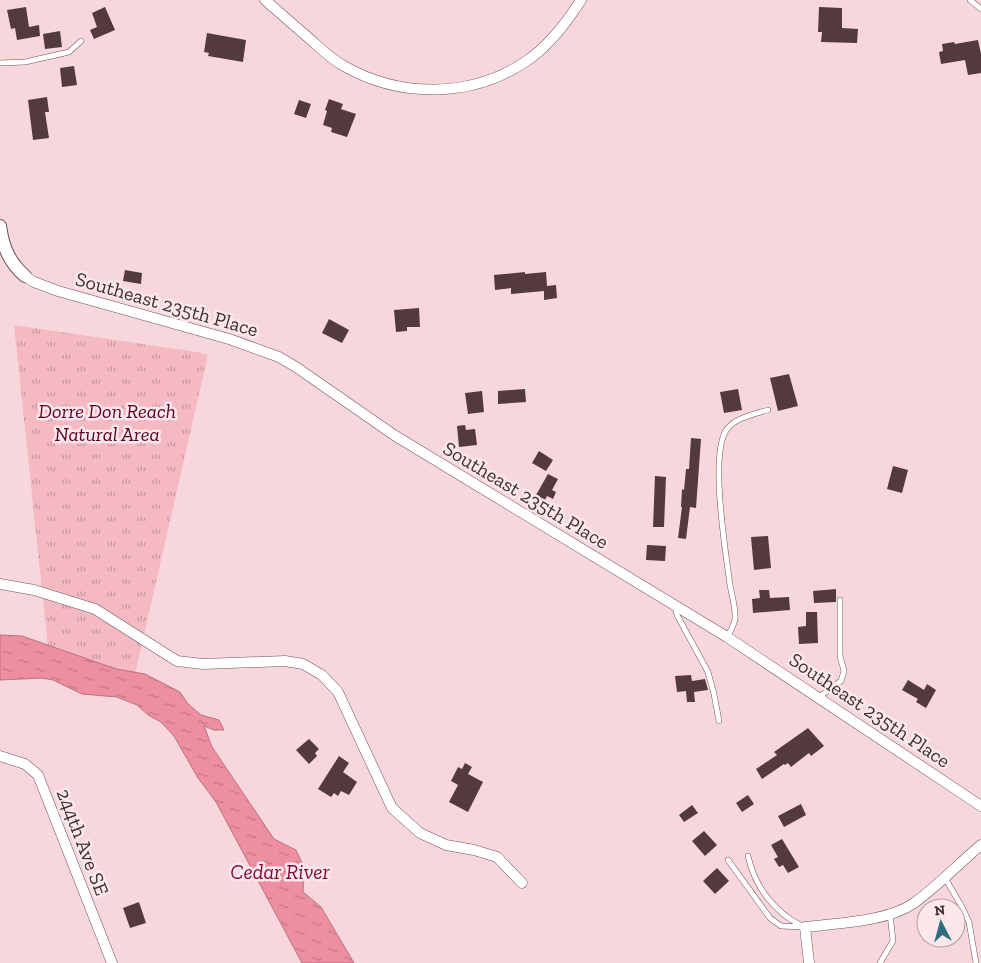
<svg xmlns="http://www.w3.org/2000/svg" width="981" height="963" font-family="'Zilla Slab',serif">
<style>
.park{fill:url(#park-tufts)}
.water{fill:url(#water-ripples);stroke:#b97280}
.building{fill:#533a3e}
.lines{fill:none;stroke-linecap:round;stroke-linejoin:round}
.service-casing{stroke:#6f5358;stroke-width:6}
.minor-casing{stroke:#6f5358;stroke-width:11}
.tertiary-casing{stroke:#6f5358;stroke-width:14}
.service{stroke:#fff;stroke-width:5}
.minor{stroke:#fff;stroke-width:10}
.tertiary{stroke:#fff;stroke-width:12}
.labels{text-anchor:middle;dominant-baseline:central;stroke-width:5;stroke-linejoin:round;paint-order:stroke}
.street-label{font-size:20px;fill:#3e3234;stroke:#fce8eb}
.park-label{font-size:20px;font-style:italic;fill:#580022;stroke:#fce8eb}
.water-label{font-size:21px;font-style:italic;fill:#7e0935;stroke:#fce8eb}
</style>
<defs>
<pattern id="park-tufts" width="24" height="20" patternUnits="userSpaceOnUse" patternTransform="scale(1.25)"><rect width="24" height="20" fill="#f4b9c3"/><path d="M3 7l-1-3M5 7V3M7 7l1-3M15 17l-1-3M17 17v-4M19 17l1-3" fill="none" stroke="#c7979f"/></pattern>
<pattern id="water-ripples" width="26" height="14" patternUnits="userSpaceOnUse" patternTransform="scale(1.25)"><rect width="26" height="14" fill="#ee8ea1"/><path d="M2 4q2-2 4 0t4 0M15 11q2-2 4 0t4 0" fill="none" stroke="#c27584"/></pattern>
</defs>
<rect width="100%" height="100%" fill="#f8d7dc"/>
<path class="park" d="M 14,325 L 197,352 L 208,355 L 135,674 L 117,671 L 48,647 Z"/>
<path class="water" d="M 0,635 L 22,636 L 116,669 L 145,674 L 180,692 L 188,704 L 201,715 L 219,720 L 224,730 L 214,730 L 204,726 L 212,747 L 274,839 L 296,850 L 304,867 L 303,892 L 321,907 L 354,963 L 302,963 L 216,802 L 198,778 L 174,736 L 161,722 L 148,715 L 137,705 L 117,697 L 82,694 L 53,680 L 42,678 L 0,680 Z"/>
<path class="building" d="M 26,7 L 29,27 L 39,25 L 40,36 L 17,40 L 15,28 L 11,29 L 7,10 Z
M 105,7 L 115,30 L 94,39 L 90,30 L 97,27 L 92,13 Z
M 819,7 L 842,8 L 842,28 L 858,29 L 857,43 L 821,42 L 822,32 L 818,32 Z
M 60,31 L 62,47 L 45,49 L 43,34 Z
M 207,33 L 246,40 L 243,62 L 208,56 L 209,53 L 204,52 Z
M 978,40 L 981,54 L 981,73 L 968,75 L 965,60 L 941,64 L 939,52 L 943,51 L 942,44 L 954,42 L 955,44 Z
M 74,66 L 77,85 L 62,87 L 60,68 Z
M 47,97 L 49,112 L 45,112 L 49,138 L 33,140 L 28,100 Z
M 329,99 L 343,104 L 341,109 L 356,114 L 347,137 L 331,132 L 332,128 L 323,125 L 327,111 L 325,110 Z
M 299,100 L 311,104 L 306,118 L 294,114 Z
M 125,270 L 142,273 L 141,284 L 123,281 Z
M 525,272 L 525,274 L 546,272 L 547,286 L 556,285 L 557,298 L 544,300 L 544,291 L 511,294 L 511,288 L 495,290 L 494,275 Z
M 419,308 L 420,327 L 407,327 L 407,331 L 396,332 L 394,310 Z
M 329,319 L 349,330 L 342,343 L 322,333 Z
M 789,374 L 798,406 L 778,411 L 770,378 Z
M 525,389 L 526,402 L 498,404 L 498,391 Z
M 738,389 L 742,410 L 724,413 L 720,392 Z
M 482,391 L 484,412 L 468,414 L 465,393 Z
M 465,425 L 466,430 L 475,429 L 477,445 L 459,447 L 457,426 Z
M 691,438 L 701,439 L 696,508 L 690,507 L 686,539 L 678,538 L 682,507 L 681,507 L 682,489 L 684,490 L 686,469 L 689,469 Z
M 539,451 L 553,460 L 546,471 L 532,463 Z
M 893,466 L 908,470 L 902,493 L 887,489 Z
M 548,474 L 558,479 L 552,490 L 556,492 L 553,499 L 547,496 L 545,500 L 536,495 Z
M 655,476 L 666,477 L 664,527 L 653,527 Z
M 768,536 L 771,568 L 754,570 L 751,537 Z
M 647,545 L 666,546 L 665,561 L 646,560 Z
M 836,589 L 836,602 L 814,603 L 813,591 Z
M 759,590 L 769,590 L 770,598 L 789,597 L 790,610 L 753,613 L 752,599 L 760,598 Z
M 806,612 L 817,612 L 818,643 L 799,644 L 798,627 L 806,626 Z
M 691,675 L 692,681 L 705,679 L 708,690 L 694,692 L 695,702 L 687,702 L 686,691 L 677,692 L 675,676 Z
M 908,680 L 924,690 L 927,684 L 936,690 L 926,708 L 916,702 L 918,699 L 902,690 Z
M 808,728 L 824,746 L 811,756 L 809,753 L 791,767 L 788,763 L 785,765 L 784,764 L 762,779 L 756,769 L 777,755 L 774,752 Z
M 309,739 L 319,749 L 315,753 L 317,756 L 309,764 L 296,750 Z
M 339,756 L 349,763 L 343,772 L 357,782 L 349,795 L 341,791 L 338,796 L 334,793 L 331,797 L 318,789 Z
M 465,763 L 472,767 L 468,774 L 483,782 L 468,812 L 449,802 L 458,785 L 451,781 L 458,767 L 462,769 Z
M 748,795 L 754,804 L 742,812 L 736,803 Z
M 801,804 L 806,815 L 784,827 L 778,816 Z
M 692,805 L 698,813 L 684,822 L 679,815 Z
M 704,831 L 717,845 L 705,856 L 692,841 Z
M 782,839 L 799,867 L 788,873 L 783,865 L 779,867 L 774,859 L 778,857 L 771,845 Z
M 717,868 L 729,881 L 715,894 L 703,881 Z
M 139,902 L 146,923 L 130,928 L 123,908 Z"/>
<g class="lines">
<g class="service-casing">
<path id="service" d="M 970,0 L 981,9
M 0,63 L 25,62 L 69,52 L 81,41
M 675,606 L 677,615 L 708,672 L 714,694 L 719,721
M 727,637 C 730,632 734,625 735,619 C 736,609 732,596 730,585 C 726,554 709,453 727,429 C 735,418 755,414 768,410
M 819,697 L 841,681 L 844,671 L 840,656 L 840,600
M 748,856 C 755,887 774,912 802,926
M 728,860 L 770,918 L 781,926 L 805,927
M 945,878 L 962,907 L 969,922 L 976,963
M 880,963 L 893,941 L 890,914"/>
</g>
<g class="minor-casing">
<path id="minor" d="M 265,0 C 280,13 296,27 311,40 C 321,49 332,60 344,66 C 400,98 471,98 525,62 C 548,47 567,22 581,0
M 25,276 L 34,282 L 58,291 L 229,339 L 279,357 L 296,367 L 394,435 L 727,637 L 981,806
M 0,584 L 34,590 L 95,609 L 177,661 L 203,664 L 285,661 L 303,664 L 322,675 L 338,692 L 392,808 L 420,833 L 446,845 L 474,850 L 497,857 L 522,883
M 0,756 L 25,764 L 38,775 L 112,963
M 809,963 L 805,927 C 837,923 887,922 914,903 C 938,886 958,864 981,845"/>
</g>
<g class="tertiary-casing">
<path id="tertiary" d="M 0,226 C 3,247 9,262 25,276"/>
</g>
<use href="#service" class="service"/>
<use href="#minor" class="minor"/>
<use href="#tertiary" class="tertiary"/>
</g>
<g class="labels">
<g class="street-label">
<text transform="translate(167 304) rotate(16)">Southeast 235th Place</text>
<text transform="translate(526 495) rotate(31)">Southeast 235th Place</text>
<text transform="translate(870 710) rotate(34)">Southeast 235th Place</text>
<text transform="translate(83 842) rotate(69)">244th Ave SE</text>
</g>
<g class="park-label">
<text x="107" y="411">Dorre Don Reach<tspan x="107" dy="23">Natural Area</tspan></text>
</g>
<g class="water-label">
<text x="280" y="871">Cedar River</text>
</g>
</g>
<g transform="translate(941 923) rotate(354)"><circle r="24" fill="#fce8eb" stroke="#b09fa2"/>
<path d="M0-4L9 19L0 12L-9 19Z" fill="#2c6f80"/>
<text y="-8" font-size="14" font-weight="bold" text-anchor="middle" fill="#3e3234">N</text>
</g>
</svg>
